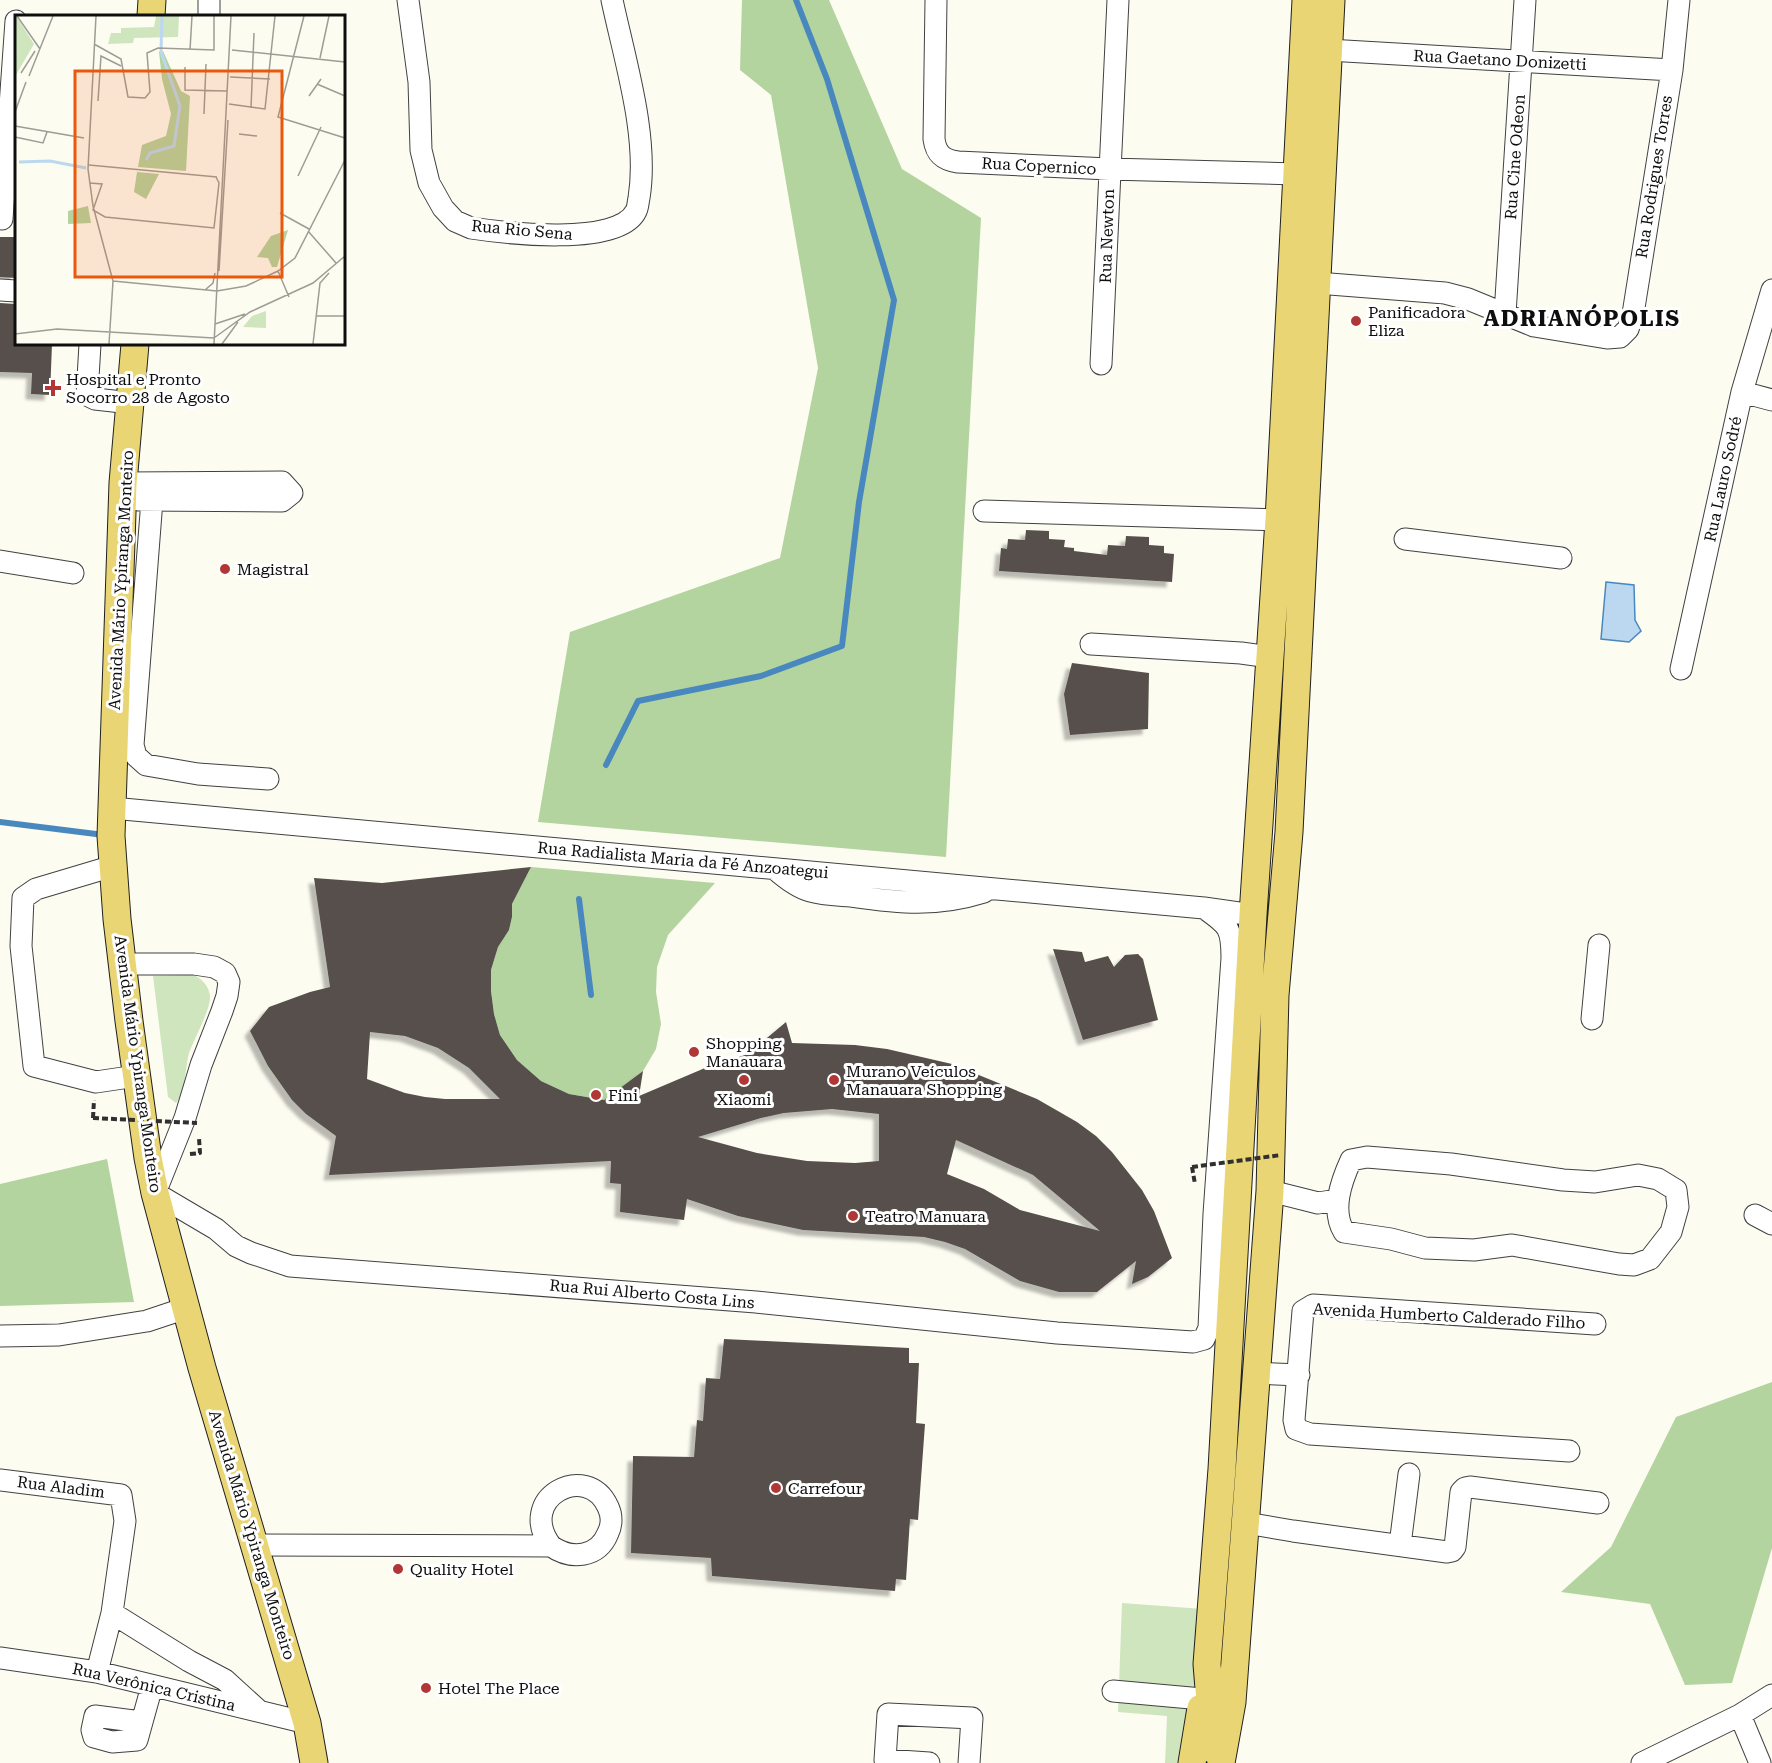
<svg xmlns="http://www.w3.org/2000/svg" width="1772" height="1763" font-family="'Roboto Serif',serif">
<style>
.green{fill:#cfe5be}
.forest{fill:#b3d49f}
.water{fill:#bbd8f0;stroke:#4988bf;stroke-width:1.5}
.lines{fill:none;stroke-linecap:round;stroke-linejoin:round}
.stream{stroke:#4988bf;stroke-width:6}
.building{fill:#56504c;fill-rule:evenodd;filter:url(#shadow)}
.minor-casing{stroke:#414141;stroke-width:23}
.major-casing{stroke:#1f1f1f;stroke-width:29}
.path{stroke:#303030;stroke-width:4;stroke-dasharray:6 3;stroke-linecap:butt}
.minor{stroke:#fff;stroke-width:21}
.major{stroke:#ead574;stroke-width:27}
.path-bridge{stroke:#303030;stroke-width:4;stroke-dasharray:6 3;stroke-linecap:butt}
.poi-dot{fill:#b03735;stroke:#fff;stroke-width:2}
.labels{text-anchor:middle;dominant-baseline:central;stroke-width:6;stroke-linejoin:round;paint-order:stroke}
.street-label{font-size:16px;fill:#0e0e0e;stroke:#fff}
.poi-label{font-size:16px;fill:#0e0e0e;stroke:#fff;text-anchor:start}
.district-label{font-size:22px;font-weight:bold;letter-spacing:1.5px;fill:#0e0e0e;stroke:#fff}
.inset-river{fill:none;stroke:#bbd8f0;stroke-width:3}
.inset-road{fill:none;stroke:#9d9d96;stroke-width:1.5}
.view{fill:#e8590c;fill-opacity:0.15;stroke:#e8590c;stroke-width:3}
.inset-edge{fill:none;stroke:#0e0e0e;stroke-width:3}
</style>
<defs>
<filter id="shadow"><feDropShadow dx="-5.5" dy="5.5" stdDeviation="1.5" flood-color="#0004"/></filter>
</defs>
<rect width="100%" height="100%" fill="#fdfcf1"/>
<path class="green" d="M 194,975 C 202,979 209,986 210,996 C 211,1009 194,1039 189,1053 C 185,1068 186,1091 176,1103 L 168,1097 L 153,976 Z
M 1122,1603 L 1203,1609 L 1185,1763 L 1165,1763 L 1167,1716 L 1118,1712 Z"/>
<path class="forest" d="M 742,0 L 829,0 L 902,169 L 981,218 L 946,857 L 538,822 L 570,632 L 780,558 L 818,368 L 771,95 L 740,70 Z
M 531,867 L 715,883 L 668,935 L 657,967 L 656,992 L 661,1024 L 656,1049 L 643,1071 L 604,1100 L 569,1094 L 541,1081 L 517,1060 L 500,1035 L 494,1014 L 491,991 L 491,970 L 498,947 L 509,930 L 512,917 L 512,904 Z
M 107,1159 L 134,1302 L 0,1306 L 0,1184 Z
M 1772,1382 L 1772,1548 L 1732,1683 L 1685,1685 L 1650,1604 L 1561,1592 L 1611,1547 L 1676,1417 Z"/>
<path class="water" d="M 1606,582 L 1634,585 L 1635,620 L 1641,631 L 1629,642 L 1601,639 Z"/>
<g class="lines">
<path class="stream" d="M 606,765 L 638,701 L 761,676 L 842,646 L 859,502 L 894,300 L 827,79 L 796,0
M 0,822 L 104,835
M 579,899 L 591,995"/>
</g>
<path class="building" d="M 0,237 L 16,237 L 16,278 L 0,277 Z
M 0,303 L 16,304 L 16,344 L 52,344 L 50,395 L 31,394 L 32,373 L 0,372 Z
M 1026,530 L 1049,531 L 1049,539 L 1065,540 L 1064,547 L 1074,548 L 1074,551 L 1107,555 L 1108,545 L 1125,546 L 1126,536 L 1149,537 L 1149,545 L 1164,546 L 1164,553 L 1174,554 L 1172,582 L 999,571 L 1001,548 L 1007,549 L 1008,539 L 1025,540 Z
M 1072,663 L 1149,673 L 1148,729 L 1070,735 L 1064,694 Z
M 531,867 L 512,904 L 512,917 L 509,930 L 498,947 L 491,970 L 491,991 L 494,1014 L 500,1035 L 517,1060 L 541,1081 L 569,1094 L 604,1100 L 643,1071 L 639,1096 L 705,1068 L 748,1054 L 786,1022 L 792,1043 L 855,1045 L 887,1049 L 952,1064 L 1037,1099 L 1077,1122 L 1096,1136 L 1112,1152 L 1142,1190 L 1154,1211 L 1172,1258 L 1148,1277 L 1132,1284 L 1136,1261 L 1097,1292 L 1059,1292 L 1020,1281 L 965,1249 L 945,1242 L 924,1237 L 803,1230 L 738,1216 L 687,1199 L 684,1220 L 620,1212 L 621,1184 L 610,1183 L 611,1161 L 329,1175 L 336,1136 L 306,1114 L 292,1100 L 268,1066 L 250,1031 L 269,1007 L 310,992 L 330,987 L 314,878 L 382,883 ZM 370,1032 L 405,1036 L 438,1048 L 469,1068 L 500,1099 L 445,1099 L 425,1097 L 405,1093 L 367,1079 ZM 832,1109 L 879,1114 L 879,1161 L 855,1163 L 807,1161 L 757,1153 L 698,1137 L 761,1118 L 784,1113 ZM 956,1140 L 1033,1175 L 1100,1231 L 1020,1210 L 984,1189 L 947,1174 Z
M 1053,949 L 1082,952 L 1085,962 L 1108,956 L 1114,967 L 1125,955 L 1138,954 L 1143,959 L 1158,1020 L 1083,1040 Z
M 724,1339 L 909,1348 L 909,1363 L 919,1363 L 916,1423 L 925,1424 L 918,1520 L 910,1519 L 906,1580 L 896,1579 L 895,1591 L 712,1576 L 711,1558 L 631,1553 L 633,1456 L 694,1457 L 697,1420 L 703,1421 L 706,1378 L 720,1379 Z"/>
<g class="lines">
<g class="minor-casing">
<path id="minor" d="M 408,0 L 419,82 L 421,150 L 429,183 L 443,208 L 455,221 L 471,228 C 504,233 619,247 636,211 C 638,208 638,202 639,198 C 649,137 625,61 612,0
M 936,0 L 934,139 C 936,154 943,160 958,162 L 1109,169 L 1297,174
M 209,16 L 209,0
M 1328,50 L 1672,70
M 2,219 L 16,21
M 1317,283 L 1445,293 L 1468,299 L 1534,326 L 1607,338 L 1620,337 L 1628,329 L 1633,314 L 1672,70 L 1679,0
M 0,290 L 16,291
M 1505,314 L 1525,0
M 90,344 L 87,395 L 95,399 L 131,403
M 1101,364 L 1118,0
M 1742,392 L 1772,400
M 123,483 L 282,482 L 292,493 L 282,501 L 138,500
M 152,500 L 133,745 L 136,756 L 146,765 L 198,774 L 268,779
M 984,511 L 1279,520
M 1405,539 L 1561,558
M 0,561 L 73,573
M 1091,644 L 1241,653 L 1270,657
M 1681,669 L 1742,392 L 1772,290
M 112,808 L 1204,908 L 1253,915
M 113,866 L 36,889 L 23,898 L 21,946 L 34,1066 L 96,1082 L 136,1076
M 775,869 C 785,878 796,887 810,891 C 823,895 838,895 851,896 C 900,903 936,907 984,892
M 122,964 L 194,964 L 214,967 L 225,973 L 229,982 L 227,996 L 222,1011 L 201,1065 L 185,1118 L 155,1193 L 216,1229 L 236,1246 L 251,1253 L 290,1266 L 756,1302 L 1057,1333 L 1193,1342 L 1204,1339 L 1209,1328 L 1214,1214 L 1232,958 C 1232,927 1228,925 1204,908
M 1592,1019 L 1599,945
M 1367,1157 L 1451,1164 L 1563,1180 L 1595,1182 L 1638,1175 L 1658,1179 L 1676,1190 L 1678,1207 L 1671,1232 L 1650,1259 L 1634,1265 L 1619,1264 L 1512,1245 L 1474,1250 L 1425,1248 L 1391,1239 L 1344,1232 C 1331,1210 1341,1182 1351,1160 Z
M 1270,1191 L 1318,1203 L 1338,1200
M 1755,1215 L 1772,1224
M 0,1336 L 59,1335 L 147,1321 L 186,1308
M 1256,1373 L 1299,1375
M 1569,1451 L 1310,1434 L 1296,1429 L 1294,1420 L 1303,1311 L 1313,1305 L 1595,1324
M 0,1480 L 121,1495 L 125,1521 L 112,1613 L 97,1672
M 1246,1523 L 1293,1531 L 1447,1552 L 1452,1551 L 1455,1547 L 1461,1492 L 1465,1488 L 1470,1487 L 1598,1503
M 256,1545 L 551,1546 C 571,1560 598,1558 608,1533 C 612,1525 612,1515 608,1507 C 587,1460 515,1498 551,1546
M 1400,1545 L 1409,1474
M 112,1613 L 189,1661 L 225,1680 L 258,1710
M 0,1658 L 97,1672 L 307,1723
M 1113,1691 L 1202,1699
M 1740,1715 L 1760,1763
M 141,1722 L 95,1716 L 92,1730 L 94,1737 L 112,1742 L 137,1740 L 152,1686
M 929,1763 L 885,1760 L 888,1714 L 972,1718 L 969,1763
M 1642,1763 L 1740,1715 L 1772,1695"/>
</g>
<g class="major-casing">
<path id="major" d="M 151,16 L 152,0
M 135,344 L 123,483 L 111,836 L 117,919 L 129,1021 L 148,1158 L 155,1193 L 202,1368 L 307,1723 L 314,1763
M 1214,1750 L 1207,1664 L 1222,1469 L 1253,915 L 1279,520 L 1306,0
M 1192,1763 L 1201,1708
M 1221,1763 L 1232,1702 L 1270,1191 L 1275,995 L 1289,832 L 1331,0"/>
</g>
<path class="path" d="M 93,1118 L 94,1100
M 190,1154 L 200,1153 L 199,1138
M 1192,1167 L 1195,1184"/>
<use href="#minor" class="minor"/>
<use href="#major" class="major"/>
<path class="path-bridge" d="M 93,1118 L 197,1123
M 1192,1167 L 1281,1155"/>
</g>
<g class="poi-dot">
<circle cx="1356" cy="321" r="6"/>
<path d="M50 379h6v6h6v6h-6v6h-6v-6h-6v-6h6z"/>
<circle cx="225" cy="569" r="6"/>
<circle cx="694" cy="1052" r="6"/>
<circle cx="744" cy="1080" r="6"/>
<circle cx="834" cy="1080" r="6"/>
<circle cx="596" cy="1095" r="6"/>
<circle cx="853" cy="1216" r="6"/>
<circle cx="776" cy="1488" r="6"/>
<circle cx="398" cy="1569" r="6"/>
<circle cx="426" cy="1688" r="6"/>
</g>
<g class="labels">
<g class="street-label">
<text transform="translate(1500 60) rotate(3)">Rua Gaetano Donizetti</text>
<text transform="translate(1515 157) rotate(-86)">Rua Cine Odeon</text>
<text transform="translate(1039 166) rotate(3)">Rua Copernico</text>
<text transform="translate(1654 177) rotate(-81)">Rua Rodrigues Torres</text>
<text transform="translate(522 230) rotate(5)">Rua Rio Sena</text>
<text transform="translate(1107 236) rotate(-88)">Rua Newton</text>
<text transform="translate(1723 479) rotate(-78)">Rua Lauro Sodré</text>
<text transform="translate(121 580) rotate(-87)">Avenida Mário Ypiranga Monteiro</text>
<text transform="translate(683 860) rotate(5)">Rua Radialista Maria da Fé Anzoategui</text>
<text transform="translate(138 1064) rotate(82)">Avenida Mário Ypiranga Monteiro</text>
<text transform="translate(652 1294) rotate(5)">Rua Rui Alberto Costa Lins</text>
<text transform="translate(1449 1316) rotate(3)">Avenida Humberto Calderado Filho</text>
<text transform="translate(61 1487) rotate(7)">Rua Aladim</text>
<text transform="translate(252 1535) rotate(73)">Avenida Mário Ypiranga Monteiro</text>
<text transform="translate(154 1687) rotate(13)">Rua Verônica Cristina</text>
</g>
<g class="poi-label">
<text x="1368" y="312">Panificadora<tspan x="1368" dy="18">Eliza</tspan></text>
<text x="66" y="379">Hospital e Pronto<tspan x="66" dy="18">Socorro 28 de Agosto</tspan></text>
<text x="237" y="569">Magistral</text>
<text x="706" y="1043">Shopping<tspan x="706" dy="18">Manauara</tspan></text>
<text x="846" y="1071">Murano Veículos<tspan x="846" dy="18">Manauara Shopping</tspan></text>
<text x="608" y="1095">Fini</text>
<text x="744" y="1099" text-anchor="middle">Xiaomi</text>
<text x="865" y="1216">Teatro Manuara</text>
<text x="788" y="1488">Carrefour</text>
<text x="410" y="1569">Quality Hotel</text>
<text x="438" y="1688">Hotel The Place</text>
</g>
<g class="district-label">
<text x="1582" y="318">ADRIANÓPOLIS</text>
</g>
</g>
<g transform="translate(15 15)">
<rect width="330" height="330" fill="#fdfcf1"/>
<path d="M 1,1 L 19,29 L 1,60 L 0,76 ZM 141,1 L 164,1 L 163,22 L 119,23 L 118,28 L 93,29 L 96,18 L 106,18 L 106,13 L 139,12 ZM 251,296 L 251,313 L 228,312 L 237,301 Z" fill="#cfe5be"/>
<path d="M 148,36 L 166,76 L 175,81 L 171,156 L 123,152 L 127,130 L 151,121 L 156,99 L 147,64 L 144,37 ZM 122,157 L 144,159 L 131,184 L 119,177 ZM 73,191 L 76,208 L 53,209 L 53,196 ZM 273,215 L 262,252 L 257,252 L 253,243 L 242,242 L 256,221 Z" fill="#b3d49f"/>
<path class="inset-river" d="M 131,145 L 135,138 L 159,131 L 165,91 L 146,37 L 147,1M 4,147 L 35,146 L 71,153"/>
<path class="inset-road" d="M 2,1 L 25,34M 81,1 L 73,154 L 78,191 L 98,266 L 94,329M 289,1 L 263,102 L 330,123M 79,29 L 106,44 L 113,82 L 130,83 L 135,77 L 132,38 L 143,33 L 199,35 L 199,1M 175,35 L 177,1M 217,35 L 330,47M 305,43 L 314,1M 170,52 L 170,75 L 212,76M 6,58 L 20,36M 14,61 L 38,1M 215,62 L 255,64M 302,69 L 330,81M 294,81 L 306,64M 83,86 L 86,41 L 106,51M 214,89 L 250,94 L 260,1M 236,93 L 239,18M 0,97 L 11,67M 189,99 L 191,49M 0,111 L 69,123M 224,119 L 242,121M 0,122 L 28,128 L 32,117M 74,150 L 202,162M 283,161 L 306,112M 75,168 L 87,169 L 78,195 L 90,202 L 199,213 L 204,168 L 201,162M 265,198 L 294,214M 293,216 L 321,248M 204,256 L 213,105M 263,256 L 274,282M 98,266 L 202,276 L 231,271 L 263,256 L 280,243 L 330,145M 190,275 L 198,268 L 200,258M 302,301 L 330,301M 200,309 L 230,299M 0,319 L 42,314 L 199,323M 199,323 L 235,297 L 298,268 L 330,241M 199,329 L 216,1M 207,329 L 223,307M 298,329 L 305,268 L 314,258"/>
<path class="view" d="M 60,56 L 267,56 L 267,262 L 60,262 Z"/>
<rect width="330" height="330" class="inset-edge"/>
</g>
</svg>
